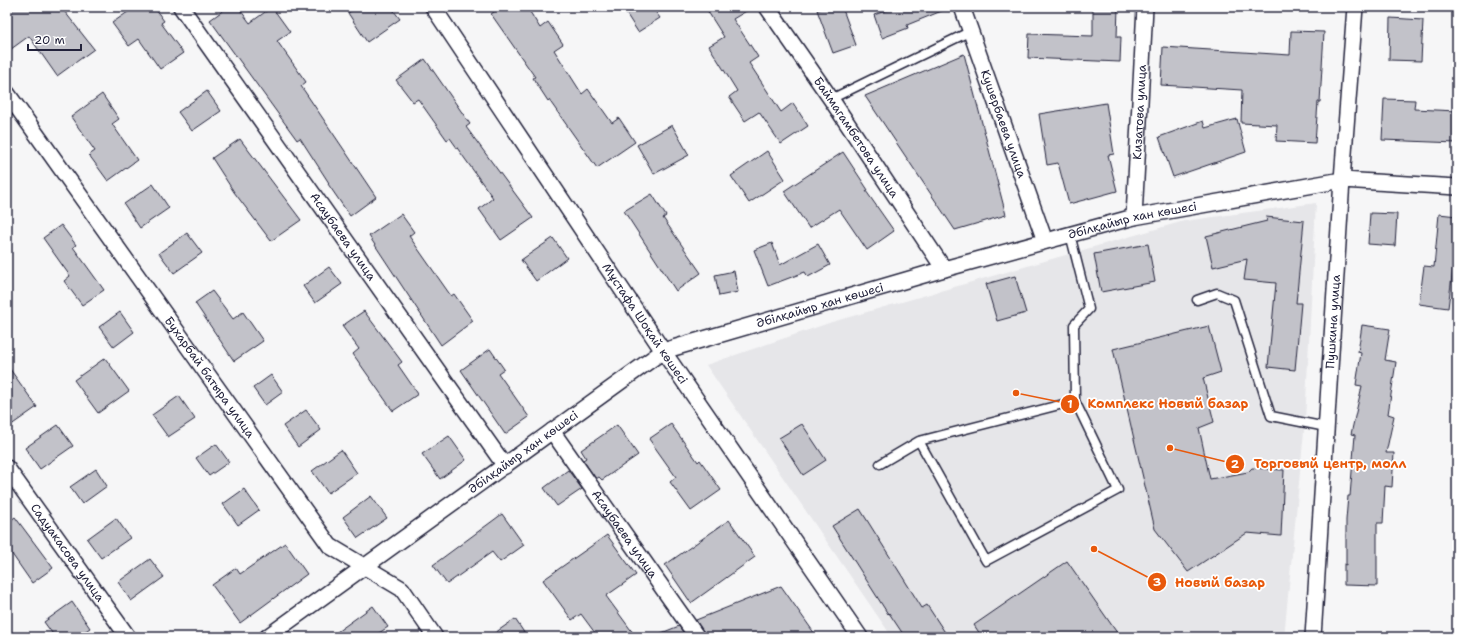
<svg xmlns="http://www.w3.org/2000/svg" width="1464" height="644" font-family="'Shantell Sans',sans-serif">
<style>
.built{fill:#e6e6e9}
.building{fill:#c2c2c9;stroke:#22223b}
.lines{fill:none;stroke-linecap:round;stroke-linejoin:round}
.lane-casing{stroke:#22223b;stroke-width:11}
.street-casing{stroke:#22223b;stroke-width:18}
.lane{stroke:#fff;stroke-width:8}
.street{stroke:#fff;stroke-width:15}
.labels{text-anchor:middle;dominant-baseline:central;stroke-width:3.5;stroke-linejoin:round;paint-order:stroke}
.street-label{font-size:12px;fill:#22223b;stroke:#fff}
.leader{fill:none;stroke:#e8590c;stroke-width:1.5}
.callout-dot{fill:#e8590c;stroke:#fff;stroke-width:1.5}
.mark-label{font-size:12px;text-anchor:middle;font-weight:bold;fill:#fff}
.callout-label{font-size:13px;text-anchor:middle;font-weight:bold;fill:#e8590c;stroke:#fff;stroke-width:3.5;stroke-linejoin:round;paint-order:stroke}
</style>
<rect width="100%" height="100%" fill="#f6f6f7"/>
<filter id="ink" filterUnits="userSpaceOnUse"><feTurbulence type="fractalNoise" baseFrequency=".025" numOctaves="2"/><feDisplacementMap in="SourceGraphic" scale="8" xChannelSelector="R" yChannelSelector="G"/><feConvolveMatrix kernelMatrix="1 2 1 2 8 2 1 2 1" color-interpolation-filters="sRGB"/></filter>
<g filter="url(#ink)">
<path class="built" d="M 1316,203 L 1305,421 L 1284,637 L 892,637 L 706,365 L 832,322 L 1184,221 Z"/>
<path class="building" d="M 7,7 L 61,7 L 94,49 L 57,76 L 29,36 L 7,52 Z
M 135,7 L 154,7 L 164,21 L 161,23 L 183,53 L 160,69 L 139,39 L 129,46 L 112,23 Z
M 228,7 L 238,7 L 250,23 L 272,7 L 290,32 L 277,41 L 306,82 L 301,86 L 376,197 L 350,216 L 328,184 L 329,183 L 300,138 L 297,140 L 210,20 Z
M 357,7 L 391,7 L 400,19 L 367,42 L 348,13 Z
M 501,7 L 527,7 L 540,28 L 548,22 L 563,44 L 554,50 L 582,94 L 588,89 L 612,123 L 619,118 L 635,142 L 597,168 L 549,100 L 548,101 L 533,78 L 535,77 L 491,14 Z
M 622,7 L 652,7 L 660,18 L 638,32 Z
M 705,7 L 753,7 L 733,19 L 758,57 L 749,63 L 781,112 L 793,103 L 808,126 L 781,144 L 759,112 L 745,121 L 729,97 L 737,91 L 709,46 L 724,37 Z
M 826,7 L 842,7 L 856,45 L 833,53 L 817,10 Z
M 896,7 L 949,7 L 949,8 L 907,25 L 908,28 L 882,38 L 874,15 Z
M 1093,7 L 1118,7 L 1117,37 L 1121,37 L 1120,62 L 1028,58 L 1029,34 L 1093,36 Z
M 1390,18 L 1423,20 L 1421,61 L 1389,60 Z
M 1291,31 L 1324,32 L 1320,102 L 1318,102 L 1315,143 L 1276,141 L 1277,125 L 1241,123 L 1242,90 L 1161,85 L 1163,47 L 1290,55 Z
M 964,54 L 1006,215 L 955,230 L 865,96 Z
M 425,59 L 470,124 L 466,127 L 533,218 L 501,240 L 479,209 L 493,198 L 450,138 L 447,140 L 418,99 L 413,102 L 396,80 Z
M 207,91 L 221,111 L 192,131 L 178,112 Z
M 102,94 L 119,119 L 112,124 L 137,160 L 108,181 L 89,155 L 95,151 L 71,117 Z
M 1384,99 L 1415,100 L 1414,109 L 1457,111 L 1457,143 L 1382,140 Z
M 1106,103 L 1114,154 L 1108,155 L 1117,191 L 1069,204 L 1058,163 L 1047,165 L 1039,114 Z
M 1237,119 L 1246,152 L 1173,177 L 1159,137 L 1203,121 L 1205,128 Z
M 672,125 L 689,155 L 654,174 L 637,145 Z
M 240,139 L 301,220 L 271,241 L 234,192 L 212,158 Z
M 767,151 L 785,179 L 749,203 L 731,176 Z
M 843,152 L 868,190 L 866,191 L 894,231 L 867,250 L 839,209 L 809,228 L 784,191 Z
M 153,184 L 169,208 L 140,228 L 124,204 Z
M 652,194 L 666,216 L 663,218 L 701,273 L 676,291 L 624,211 Z
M 1370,213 L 1397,214 L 1395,246 L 1368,244 Z
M 401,214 L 414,232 L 409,236 L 451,296 L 454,294 L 473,321 L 441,345 L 369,236 Z
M 1439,214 L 1457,216 L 1457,252 L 1455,252 L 1448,308 L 1419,304 L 1424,266 L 1434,267 Z
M 1266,217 L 1304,221 L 1296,303 L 1301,303 L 1295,370 L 1268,367 L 1276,283 L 1244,280 L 1247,259 L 1213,267 L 1206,236 L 1267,221 Z
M 61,225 L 76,245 L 73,247 L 104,290 L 82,305 L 64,281 L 70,276 L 43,238 Z
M 187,233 L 202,253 L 174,273 L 159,253 Z
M 553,238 L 567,258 L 536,281 L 521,260 Z
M 772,243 L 780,265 L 818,244 L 830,265 L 808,277 L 805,272 L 768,286 L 754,250 Z
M 1148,244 L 1155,282 L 1101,292 L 1094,254 Z
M 329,267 L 342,284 L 315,303 L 303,286 Z
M 734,271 L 738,292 L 719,296 L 715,275 Z
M 1015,276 L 1026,313 L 997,321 L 986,284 Z
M 212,291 L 233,319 L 243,312 L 263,341 L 234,361 L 195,303 Z
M 364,311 L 402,362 L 398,365 L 418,394 L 393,411 L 353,354 L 359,349 L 342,326 Z
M 120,312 L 134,332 L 114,347 L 99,327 Z
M 1362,325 L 1390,329 L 1385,360 L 1396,362 L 1388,414 L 1394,416 L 1386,453 L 1394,453 L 1392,487 L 1385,486 L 1383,523 L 1377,523 L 1377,586 L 1344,585 L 1344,564 L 1346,565 L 1346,520 L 1348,496 L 1350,496 L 1355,435 L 1351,434 L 1362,386 L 1356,385 L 1361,353 L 1358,352 Z
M 1209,326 L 1221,372 L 1203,378 L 1214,422 L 1199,428 L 1210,479 L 1248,472 L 1252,468 L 1284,470 L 1281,536 L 1247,533 L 1188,572 L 1155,529 L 1113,349 Z
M 490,349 L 504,369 L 498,373 L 529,417 L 505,434 L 461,370 Z
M 105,358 L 129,391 L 98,413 L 74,380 Z
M 7,365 L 37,407 L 7,428 Z
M 271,375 L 283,392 L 265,405 L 253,388 Z
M 179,396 L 195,419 L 168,437 L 152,415 Z
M 306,410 L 321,430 L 298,447 L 283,426 Z
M 671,424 L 698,462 L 700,460 L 721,490 L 691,511 L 670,482 L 676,477 L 649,439 Z
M 802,424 L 826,460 L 803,475 L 779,438 Z
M 58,425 L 73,446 L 40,469 L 25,448 Z
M 617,425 L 638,455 L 602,480 L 599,477 L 596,479 L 583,460 L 586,458 L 581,450 Z
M 449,436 L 466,460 L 440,479 L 422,454 Z
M 216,444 L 229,462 L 209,476 L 196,458 Z
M 341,450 L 357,473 L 328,493 L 312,471 Z
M 96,469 L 107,486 L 82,504 L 70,487 Z
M 568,470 L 582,489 L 557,506 L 544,488 Z
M 244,489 L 259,510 L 238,525 L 223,504 Z
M 371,496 L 387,518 L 358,538 L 343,517 Z
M 860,509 L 922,608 L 927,605 L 948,637 L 905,637 L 889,613 L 888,614 L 832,526 Z
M 502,514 L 524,545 L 500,562 L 492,552 L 447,584 L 433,565 Z
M 15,517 L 53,568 L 32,583 L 7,547 L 7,523 Z
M 116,518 L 130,538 L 101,558 L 87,539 Z
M 729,520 L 755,557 L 691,603 L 665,565 Z
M 607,535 L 636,575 L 606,596 L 636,637 L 598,637 L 581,614 L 572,620 L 543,580 Z
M 285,543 L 307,574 L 240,623 L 212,585 L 236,568 L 240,574 Z
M 150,559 L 164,577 L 131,601 L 118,582 Z
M 1067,561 L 1120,637 L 982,637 L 974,625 Z
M 781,586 L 817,637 L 706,637 L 696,620 Z
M 72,602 L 90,628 L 77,637 L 55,637 L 44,622 Z
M 373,606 L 388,627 L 373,637 L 330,637 Z
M 515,619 L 527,637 L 489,637 Z
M 679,626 L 686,637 L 654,637 L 654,636 Z"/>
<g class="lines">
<g class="lane-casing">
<path id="lane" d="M 831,99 L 971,31
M 1197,300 L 1217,293 L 1234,300 L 1271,416 L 1326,427
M 919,441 L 1075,401
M 880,464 L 919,441 L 986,561 L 1118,490 L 1075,401 L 1074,325 L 1089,309 L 1070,234"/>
</g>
<g class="street-casing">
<g id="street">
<path id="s1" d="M 181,7 L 505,466"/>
<path id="s2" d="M 433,7 L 663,351 L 860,637"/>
<path id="s3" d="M 767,7 L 831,99 L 944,269"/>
<path id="s4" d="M 962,7 L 1045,241"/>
<path id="s5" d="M 7,93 L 330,546 L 402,589 L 435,637"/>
<path id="s6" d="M 1134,217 L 1145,7"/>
<path id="s7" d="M 552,431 L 697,637"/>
<path id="s8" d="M 7,468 L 128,637"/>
<path id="s9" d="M 267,637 L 663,351 L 944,269 L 1134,217 L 1342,180 L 1457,187"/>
<path id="s10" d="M 1313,637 L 1342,180 L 1355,7"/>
</g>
</g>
<use href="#lane" class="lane"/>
<use href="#street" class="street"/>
</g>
</g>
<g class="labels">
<g class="street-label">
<text stroke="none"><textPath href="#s6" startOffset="105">Кизатова улица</textPath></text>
<text stroke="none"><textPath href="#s4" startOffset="124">Кушербаева улица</textPath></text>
<text stroke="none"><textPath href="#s3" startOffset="158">Баймагамбетова улица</textPath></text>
<text stroke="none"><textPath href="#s9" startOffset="976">Әбілқайыр хан көшесі</textPath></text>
<text stroke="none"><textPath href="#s1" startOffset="281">Асаубаева улица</textPath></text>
<text stroke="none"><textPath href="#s9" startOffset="652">Әбілқайыр хан көшесі</textPath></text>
<text stroke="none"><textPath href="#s10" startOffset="316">Пушкина улица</textPath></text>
<text stroke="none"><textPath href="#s2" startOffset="381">Мұстафа Шоқай көшесі</textPath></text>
<text stroke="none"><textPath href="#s5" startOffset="349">Бухарбай батыра улица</textPath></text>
<text stroke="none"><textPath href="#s9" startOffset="316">Әбілқайыр хан көшесі</textPath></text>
<text stroke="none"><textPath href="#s7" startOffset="126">Асаубаева улица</textPath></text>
<text stroke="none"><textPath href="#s8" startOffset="104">Садуакасова улица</textPath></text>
</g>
</g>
<path class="leader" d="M1016 393L1070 404M1170 448L1235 464M1094 549L1157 582"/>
<g class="callout-dot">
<circle cx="1016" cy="393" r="4"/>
<circle cx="1170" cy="448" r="4"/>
<circle cx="1094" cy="549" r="4"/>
<circle cx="1070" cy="404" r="10"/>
<circle cx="1235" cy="464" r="10"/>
<circle cx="1157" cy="582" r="10"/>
</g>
<g class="mark-label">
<text x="1070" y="408">1</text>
<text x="1235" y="468">2</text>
<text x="1157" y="586">3</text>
</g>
<g class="callout-label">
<text x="1168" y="408">Комплекс Новый базар</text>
<text x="1330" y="468">Торговый центр, молл</text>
<text x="1220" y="587">Новый базар</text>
</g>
<rect width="1464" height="644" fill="none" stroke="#fff" stroke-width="24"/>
<rect x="12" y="12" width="1440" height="620" fill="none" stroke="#22223b" stroke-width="1.5" filter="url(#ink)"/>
<path d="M28 44v6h53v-6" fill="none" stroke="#22223b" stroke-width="2"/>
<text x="34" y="44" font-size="12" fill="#22223b" stroke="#ffffff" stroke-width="3" paint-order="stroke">20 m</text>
</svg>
